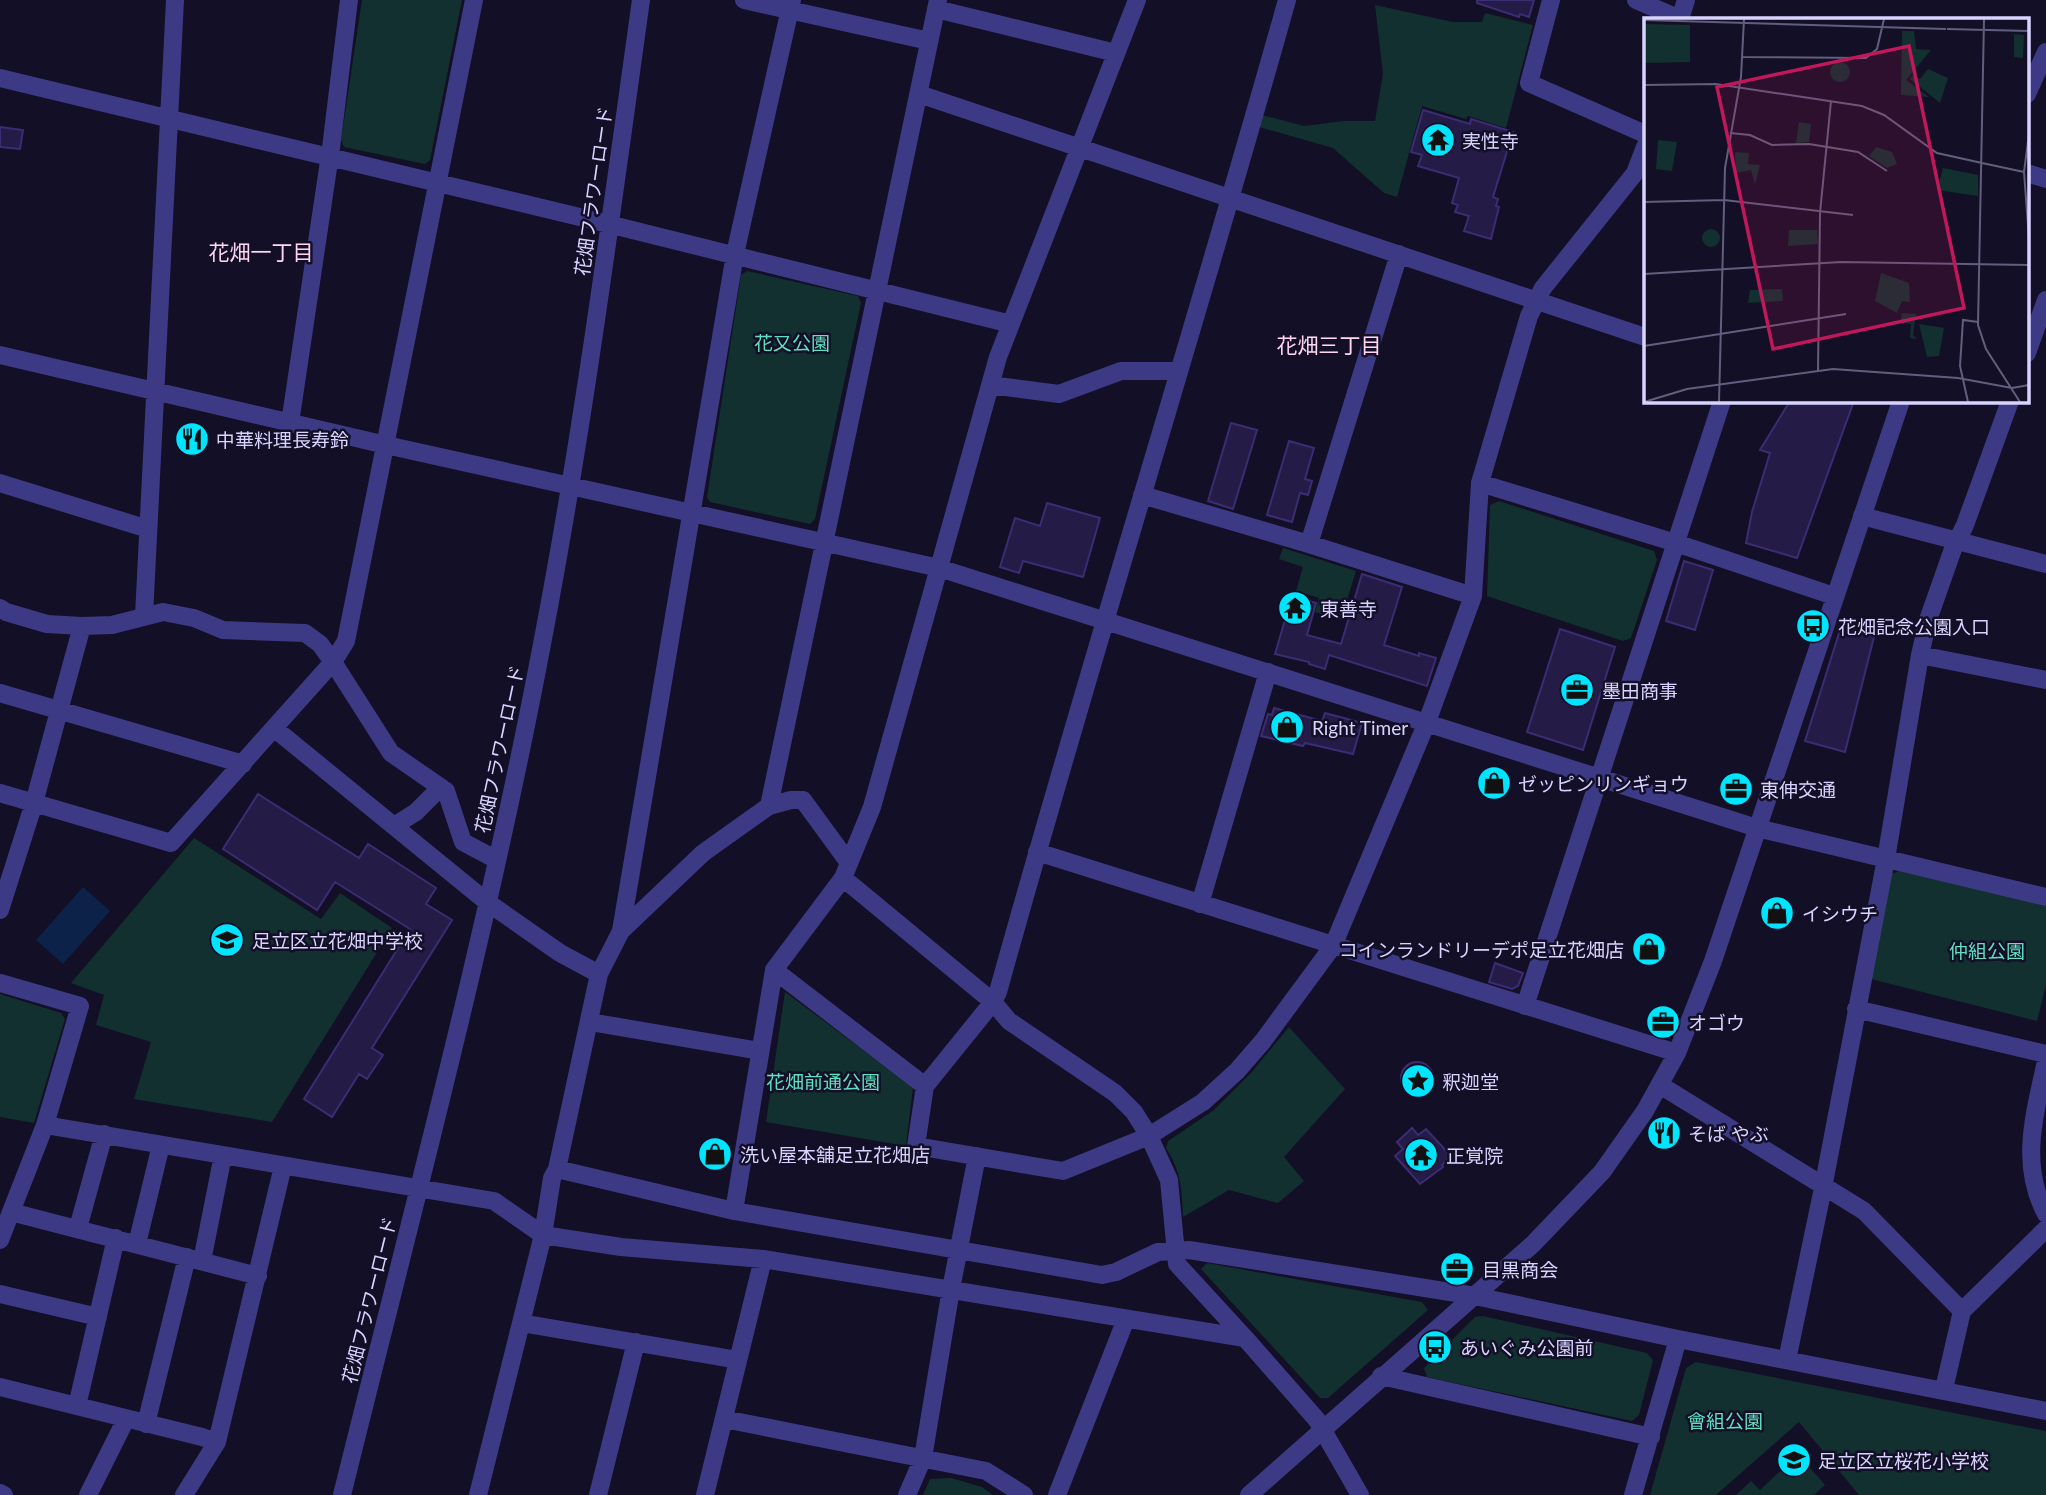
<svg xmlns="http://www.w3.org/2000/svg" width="2046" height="1495" font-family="Lato,'Noto Sans JP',sans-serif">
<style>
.green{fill:#12302f}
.water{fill:#0c2248}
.building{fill:#241b47;stroke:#3b2d73;stroke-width:2}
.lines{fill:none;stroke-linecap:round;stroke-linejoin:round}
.minor{stroke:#3d3a85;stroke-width:18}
.labels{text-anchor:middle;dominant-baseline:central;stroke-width:5;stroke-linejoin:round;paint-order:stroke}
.poi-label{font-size:19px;fill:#d9d4ff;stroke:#130f26;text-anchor:start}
.street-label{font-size:19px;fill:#d9d4ff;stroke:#130f26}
.park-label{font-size:19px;fill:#5fe0c0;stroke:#130f26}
.neighbourhood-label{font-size:21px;fill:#ffd6f0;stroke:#130f26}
.inset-road{fill:none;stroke:#625e7d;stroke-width:2}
.view{fill:#c2185b;fill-opacity:0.15;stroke:#c2185b;stroke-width:3.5}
.inset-edge{fill:none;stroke:#d9d4ff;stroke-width:3.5}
</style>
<rect width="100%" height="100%" fill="#130f26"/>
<path class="green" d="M 362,0 L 462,0 L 430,160 L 425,164 L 344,147 L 341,140 Z
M 1375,5 L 1453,22 L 1482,22 L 1485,13 L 1533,25 L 1506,128 L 1468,116 L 1466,119 L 1422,106 L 1397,197 L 1384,193 L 1333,148 L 1259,127 L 1262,115 L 1304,126 L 1344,121 L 1375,121 L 1383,74 Z
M 747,271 L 858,296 L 861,303 L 815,519 L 810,524 L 710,502 L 707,497 L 741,275 Z
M 1499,501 L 1654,551 L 1657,560 L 1631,638 L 1623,641 L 1487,596 L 1490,505 Z
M 1283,548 L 1356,571 L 1341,620 L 1315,612 L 1319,598 L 1296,591 L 1303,567 L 1279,559 Z
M 194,838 L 321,919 L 340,893 L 392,928 L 272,1122 L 134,1099 L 151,1042 L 96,1025 L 104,995 L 71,983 Z
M 1899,871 L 2046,906 L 2046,985 L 2037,1021 L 1871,979 L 1889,875 Z
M 785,992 L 913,1087 L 906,1146 L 766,1122 Z
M 0,994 L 61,1013 L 65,1019 L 34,1123 L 0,1117 Z
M 1289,1027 L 1345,1089 L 1284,1157 L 1304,1181 L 1278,1203 L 1229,1190 L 1183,1217 C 1182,1190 1181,1171 1166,1148 L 1168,1141 L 1214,1110 L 1251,1073 Z
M 1207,1263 L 1422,1302 L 1428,1310 L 1328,1398 L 1320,1398 L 1201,1269 Z
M 1483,1316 L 1647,1353 L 1653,1360 L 1639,1415 L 1632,1421 L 1427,1377 L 1424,1368 L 1475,1317 Z
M 1696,1362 L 2046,1431 L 2046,1495 L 1859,1495 L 1799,1422 L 1716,1495 L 1650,1495 L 1686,1368 Z
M 1798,1454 L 1825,1485 L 1814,1495 L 1736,1495 L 1751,1481 L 1760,1490 Z
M 951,1478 L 982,1487 L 993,1495 L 923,1495 L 930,1479 Z"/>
<path class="water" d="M 83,887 L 110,911 L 63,964 L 36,940 Z"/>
<path class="building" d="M 1477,0 L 1534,0 L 1529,17 L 1520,14 L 1519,17 L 1477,3 Z
M 1423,110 L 1470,124 L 1471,119 L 1513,132 L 1493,197 L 1498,199 L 1496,206 L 1499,207 L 1491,239 L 1464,231 L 1469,216 L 1455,212 L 1458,205 L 1452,203 L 1459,178 L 1418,166 L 1422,155 L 1411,152 Z
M 0,127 L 23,130 L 20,149 L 0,147 Z
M 1790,401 L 1854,401 L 1797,558 L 1746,543 L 1752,512 L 1770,453 L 1760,450 Z
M 1231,423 L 1257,430 L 1233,509 L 1208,501 Z
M 1289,441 L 1314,448 L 1305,479 L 1312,481 L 1308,495 L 1300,493 L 1292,522 L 1267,515 Z
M 1047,503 L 1100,518 L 1083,577 L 1023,561 L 1019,573 L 1000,567 L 1015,518 L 1040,526 Z
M 1684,561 L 1713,570 L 1695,630 L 1666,621 Z
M 1362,574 L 1402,587 L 1384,645 L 1419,656 L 1419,653 L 1436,658 L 1427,686 L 1329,655 L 1325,669 L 1309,664 L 1309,662 L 1275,654 L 1292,596 L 1316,603 L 1307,635 L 1341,644 Z
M 1841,627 L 1874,637 L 1845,752 L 1805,741 Z
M 1560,629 L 1615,647 L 1583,750 L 1527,732 Z
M 1274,708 L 1322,721 L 1325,713 L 1362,723 L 1353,754 L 1305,743 L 1303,746 L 1261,736 L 1268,714 L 1272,715 Z
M 258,794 L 359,858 L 368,844 L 436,888 L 426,904 L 452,920 L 372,1048 L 383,1055 L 367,1079 L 359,1074 L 332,1117 L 304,1099 L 410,929 L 335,882 L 317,910 L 223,849 Z
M 1495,963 L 1523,973 L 1518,986 L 1512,989 L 1489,982 Z
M1401 1078a16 16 0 1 1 32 0a16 16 0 1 1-32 0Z
M 1412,1128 L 1418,1135 L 1426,1129 L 1451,1156 L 1442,1165 L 1443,1167 L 1420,1184 L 1395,1156 L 1403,1149 L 1397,1142 Z"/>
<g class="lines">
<path class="minor" d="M 744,0 L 929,41
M 1287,0 C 1194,332 1090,660 998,992 L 993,1002 L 925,1086 L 916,1146 L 1063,1171 L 1149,1136 L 1203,1102 L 1237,1071 L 1263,1041 L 1333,946 L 1427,722 L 1473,596 L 1480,483 L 1529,316 L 1543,288 L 1635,173 L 1645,147
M 1551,0 L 1529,83 L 1645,134
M 1636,0 L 1680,19
M 936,9 L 1116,53
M 1680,19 L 1686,0
M 0,78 L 588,219 L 1011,324
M 919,94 L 1645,337
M 2027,94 L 2046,52
M 2027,173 L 2046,179
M 2027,353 L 2046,300
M 0,355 L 386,445 L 939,568 L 1757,828 L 2046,897
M 990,385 L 1059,394 L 1121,371 L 1179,371
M 290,423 L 331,148 L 349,0
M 0,483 L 148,529
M 1480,483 L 1676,543 L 1834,596
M 1142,495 L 1309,544 L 1473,596
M 1862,516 L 2046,564
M 1309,544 L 1399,254
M 0,608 L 6,612 L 47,624 L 82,626 L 112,625 L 163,612 L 194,618 L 223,630 L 305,633 L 320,644 L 333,662 L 391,753 L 446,791 L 463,842 L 497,860
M 144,616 L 175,0
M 1920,655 L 2046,680
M 0,693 L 243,764
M 275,729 L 487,902 L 560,953 L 599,974
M 0,793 L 171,843 L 333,662 L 346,641 L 474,0
M 769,806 L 938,0
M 394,826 L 416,812 L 441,787
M 1037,852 L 1677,1053
M 843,878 L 993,1002 L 1009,1021 L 1115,1093 L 1134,1112 L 1149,1136 L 1169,1180 L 1177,1264 L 1245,1338 L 1317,1420 L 1360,1495
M 1200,904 L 1268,672
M 0,910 L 34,803 L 82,626
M 621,931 L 735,254 L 792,0
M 774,970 L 925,1086
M 0,983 L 80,1006 L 45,1125 L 0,1240
M 1525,1006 L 1722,401
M 1856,1009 L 2046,1054
M 590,1022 L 760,1051
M 2046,1061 C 2035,1113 2019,1164 2046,1214
M 1660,1085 L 1864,1211 L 1962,1311 L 1944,1389
M 45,1125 L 494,1201 L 543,1235 L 621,1247 L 763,1259 L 1245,1338
M 557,1169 L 734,1211 L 1102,1275 L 1116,1272 L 1158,1252 L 1189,1250 L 1475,1296 L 1678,1339 L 2046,1411
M 734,1211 L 774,970 L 843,878 L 872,807 L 998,357 L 1137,0
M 11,1212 L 258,1276
M 78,1228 L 104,1134
M 137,1244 L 161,1145
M 202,1261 L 223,1155
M 0,1294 L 98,1317
M 1962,1311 L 2046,1229
M 521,1323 L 738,1360
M 1787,1360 L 1823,1188 L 1886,859 L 1920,655 L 1928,620 L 1953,549 L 1965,525 L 2010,401
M 1381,1376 L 1651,1437
M 0,1387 L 202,1437 L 217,1442
M 77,1406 L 116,1238
M 724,1419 L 986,1471 L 1024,1495
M 146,1424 L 187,1257
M 0,1493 L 4,1495
M 88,1495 L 126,1419
M 184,1495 L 217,1442 L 283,1166
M 342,1495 C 412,1212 488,930 542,644 C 583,431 611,215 641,0
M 478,1495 L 543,1235 L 552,1178 L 557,1169 L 599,974 L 621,931 L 703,853 L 769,806 L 791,800 L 803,800 L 849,863
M 598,1495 L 636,1342
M 705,1495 L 763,1259
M 907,1495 L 923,1458 L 951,1289 L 977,1156
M 1057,1495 L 1126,1319
M 1249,1495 L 1533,1244 L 1602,1172 L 1645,1111 L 1677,1053 L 1713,961 L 1901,401
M 1633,1495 L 1678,1339"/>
</g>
<defs>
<g id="temple-disc" transform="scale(1.75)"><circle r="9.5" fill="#00e5ff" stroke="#130f26"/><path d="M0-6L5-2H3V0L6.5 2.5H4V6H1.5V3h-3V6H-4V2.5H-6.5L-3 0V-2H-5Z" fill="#111"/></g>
<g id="restaurant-disc" transform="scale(1.75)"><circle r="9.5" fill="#00e5ff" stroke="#130f26"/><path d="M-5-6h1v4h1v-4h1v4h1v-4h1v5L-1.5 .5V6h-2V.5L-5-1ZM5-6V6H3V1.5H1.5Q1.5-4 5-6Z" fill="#111"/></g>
<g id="bus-disc" transform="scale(1.75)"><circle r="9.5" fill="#00e5ff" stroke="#130f26"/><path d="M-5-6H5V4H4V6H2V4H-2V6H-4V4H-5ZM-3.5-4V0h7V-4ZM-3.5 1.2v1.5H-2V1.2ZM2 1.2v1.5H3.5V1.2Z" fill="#111"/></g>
<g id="office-disc" transform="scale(1.75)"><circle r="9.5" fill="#00e5ff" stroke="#130f26"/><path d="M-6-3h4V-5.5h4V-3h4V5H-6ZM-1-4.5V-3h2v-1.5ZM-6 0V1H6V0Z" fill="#111"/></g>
<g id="shop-disc" transform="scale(1.75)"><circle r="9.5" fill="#00e5ff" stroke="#130f26"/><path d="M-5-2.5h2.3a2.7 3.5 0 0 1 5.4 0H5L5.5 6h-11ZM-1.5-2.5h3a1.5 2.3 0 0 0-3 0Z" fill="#111"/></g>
<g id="school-disc" transform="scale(1.75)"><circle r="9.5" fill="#00e5ff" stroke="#130f26"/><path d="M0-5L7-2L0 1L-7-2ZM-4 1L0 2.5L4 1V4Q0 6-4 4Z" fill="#111"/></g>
<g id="sight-disc" transform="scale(1.75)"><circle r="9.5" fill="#00e5ff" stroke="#130f26"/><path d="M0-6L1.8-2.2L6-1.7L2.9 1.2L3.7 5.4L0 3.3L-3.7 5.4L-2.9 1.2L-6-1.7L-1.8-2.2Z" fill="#111"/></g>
</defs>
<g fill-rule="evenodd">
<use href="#temple-disc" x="1438" y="140"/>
<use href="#restaurant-disc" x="192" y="439"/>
<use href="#temple-disc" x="1295" y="608"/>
<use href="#bus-disc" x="1813" y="626"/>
<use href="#office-disc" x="1577" y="690"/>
<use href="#shop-disc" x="1287" y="727"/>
<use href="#shop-disc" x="1494" y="783"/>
<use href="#office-disc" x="1736" y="789"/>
<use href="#shop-disc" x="1777" y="913"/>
<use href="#school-disc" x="227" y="940"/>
<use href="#shop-disc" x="1649" y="949"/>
<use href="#office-disc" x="1663" y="1022"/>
<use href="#sight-disc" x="1418" y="1081"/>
<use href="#restaurant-disc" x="1664" y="1133"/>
<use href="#shop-disc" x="715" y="1154"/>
<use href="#temple-disc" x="1421" y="1155"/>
<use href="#office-disc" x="1457" y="1269"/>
<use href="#bus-disc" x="1435" y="1347"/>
<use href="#school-disc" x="1794" y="1460"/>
</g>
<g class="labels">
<g class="poi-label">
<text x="1462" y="140">実性寺</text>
<text x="216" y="439">中華料理長寿鈴</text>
<text x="1320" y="608">東善寺</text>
<text x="1838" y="626">花畑記念公園入口</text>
<text x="1602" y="690">墨田商事</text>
<text x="1312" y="727">Right Timer</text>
<text x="1518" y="783">ゼッピンリンギョウ</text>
<text x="1760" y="789">東伸交通</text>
<text x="1802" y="913">イシウチ</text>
<text x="252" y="940">足立区立花畑中学校</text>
<text x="1624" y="949" text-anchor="end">コインランドリーデポ足立花畑店</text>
<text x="1688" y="1022">オゴウ</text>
<text x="1442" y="1081">釈迦堂</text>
<text x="1688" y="1133">そば やぶ</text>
<text x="740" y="1154">洗い屋本舗足立花畑店</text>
<text x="1446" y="1155">正覚院</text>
<text x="1482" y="1269">目黒商会</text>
<text x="1460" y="1347">あいぐみ公園前</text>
<text x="1818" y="1460">足立区立桜花小学校</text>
</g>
<g class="street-label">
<text transform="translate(593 191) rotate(-82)">花畑フラワーロード</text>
<text transform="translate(499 749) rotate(-78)">花畑フラワーロード</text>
<text transform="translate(369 1300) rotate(-76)">花畑フラワーロード</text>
</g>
<g class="park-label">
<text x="792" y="342">花又公園</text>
<text x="1987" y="950">仲組公園</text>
<text x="823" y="1081">花畑前通公園</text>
<text x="1725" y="1420">會組公園</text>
</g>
<g class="neighbourhood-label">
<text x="261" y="251">花畑一丁目</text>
<text x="1329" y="344">花畑三丁目</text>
</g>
</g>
<g transform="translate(1644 18)">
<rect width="385" height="385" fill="#130f26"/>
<path d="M 0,6 L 46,7 L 46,44 L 0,45 ZM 258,13 L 270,13 L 272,31 L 287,32 L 262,62 L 285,79 L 257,77 ZM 370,16 L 380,17 L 379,40 L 370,39 ZM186 54a10 10 0 1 1 20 0a10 10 0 1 1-20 0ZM 284,51 L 304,60 L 296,85 L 266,61 L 269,57 L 276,61 ZM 155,104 L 167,106 L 165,124 L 152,125 ZM 14,122 L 33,124 L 28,153 L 12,151 ZM 232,129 L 248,134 L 253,146 L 243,150 L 225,138 ZM 91,134 L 105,135 L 104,146 L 116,147 L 111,166 L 107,152 L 92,155 ZM 299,150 L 334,157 L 334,178 L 293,172 ZM58 220a9 9 0 1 1 18 0a9 9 0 1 1-18 0ZM 145,212 L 173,212 L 174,226 L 144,228 ZM 237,255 L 265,265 L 266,284 L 258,283 L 253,295 L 231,283 ZM 106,272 L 138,271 L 139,283 L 104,285 ZM 258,295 L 272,296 L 269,317 L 273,321 L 266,320 L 267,306 L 256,305 ZM 275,306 L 300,310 L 295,338 L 283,339 Z" fill="#12302f"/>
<path class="inset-road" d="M 340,1 L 334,307 L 342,331 L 376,384M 0,2 L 302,11M 303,11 L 385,13M 99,39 L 222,40 L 233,31 L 240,1M 0,67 L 72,66 L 218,88 L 240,97 L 293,135 L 338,145M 86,115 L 106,117 L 128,127 L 165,126 L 214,134 L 243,153M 385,116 L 380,154 L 385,221M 338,145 L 380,154M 0,184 L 80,182 L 209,197M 0,256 L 197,244 L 385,247M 0,328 L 202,296M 174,353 L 176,195 L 187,83M 0,384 L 43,371 L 189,351 L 314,360 L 368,370 L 385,367M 75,384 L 81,150 L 97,59 L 100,1M 324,384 L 316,348 L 319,302 L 334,304"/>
<path class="view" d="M 265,28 L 320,290 L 129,331 L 73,69 Z"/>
<rect width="385" height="385" class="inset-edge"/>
</g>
</svg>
